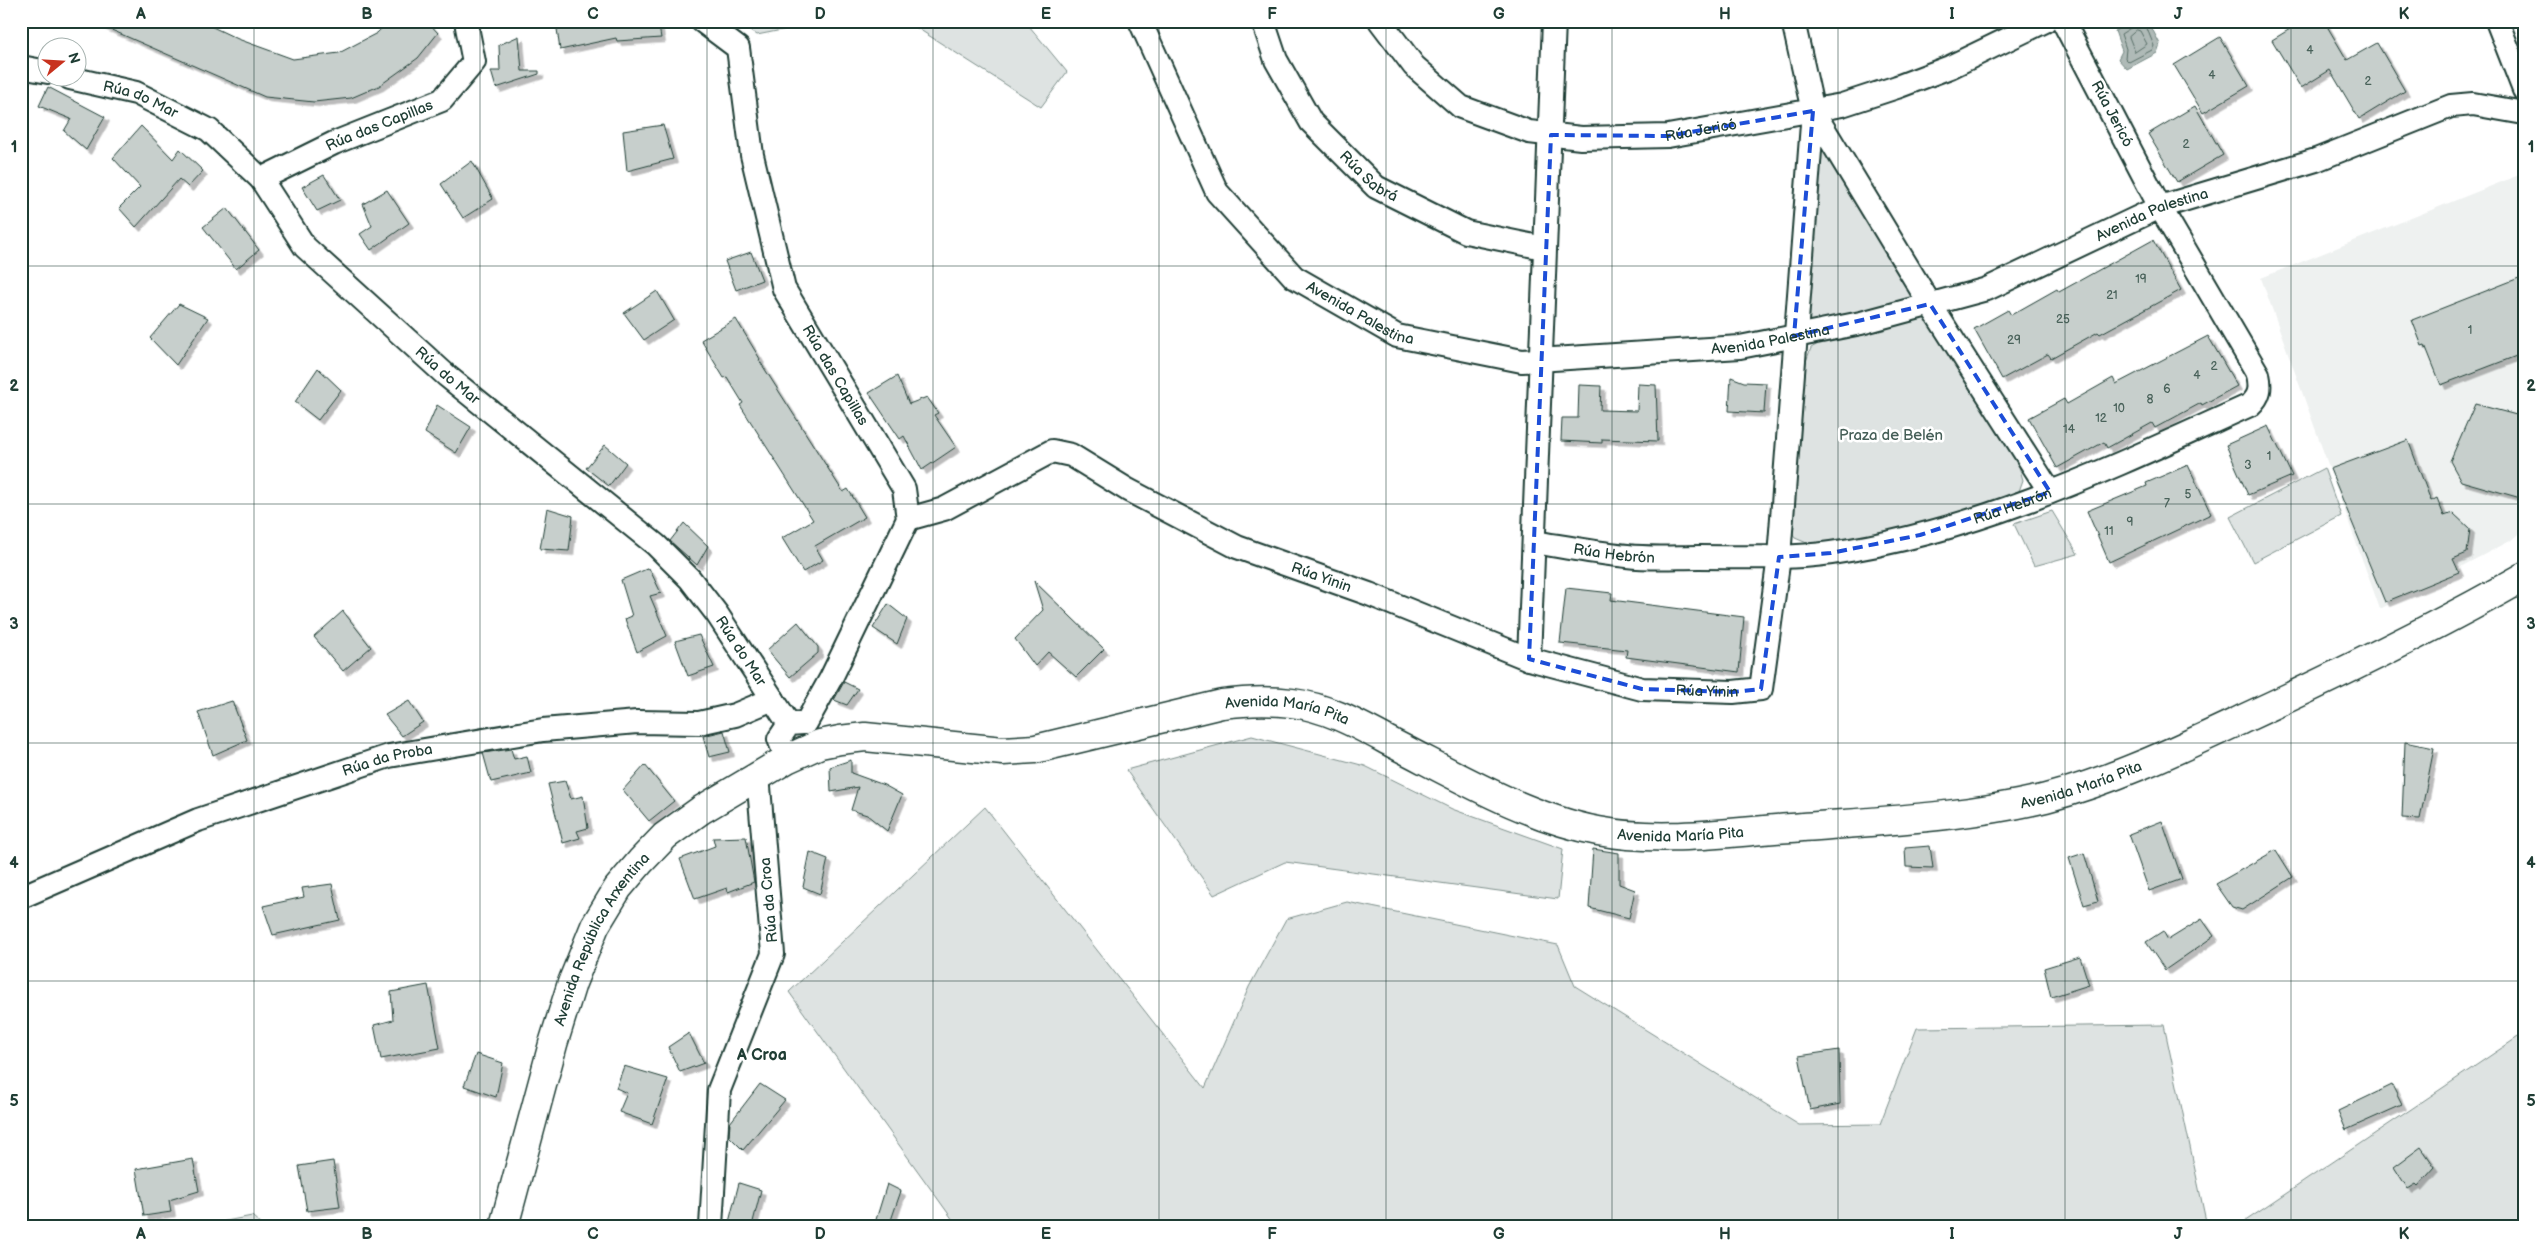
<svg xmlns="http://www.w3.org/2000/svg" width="2545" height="1247" font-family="'Balsamiq Sans',sans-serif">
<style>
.built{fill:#eef1f0}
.green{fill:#dee3e2;stroke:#7e908b}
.water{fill:#afbab7;stroke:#758883}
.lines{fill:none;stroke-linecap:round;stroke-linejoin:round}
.shore{stroke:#596f68;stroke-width:1}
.building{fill:#c7cfcc;stroke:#1f3d34;filter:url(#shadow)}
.street-casing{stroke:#1f3d34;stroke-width:26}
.secondary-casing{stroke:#1f3d34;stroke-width:31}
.street{stroke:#fff;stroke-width:22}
.secondary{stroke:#fff;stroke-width:28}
.marked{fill:none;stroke:#1d4ed8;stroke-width:4;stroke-dasharray:10 6;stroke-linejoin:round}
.grid{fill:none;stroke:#1f3d34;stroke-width:1;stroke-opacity:0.55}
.labels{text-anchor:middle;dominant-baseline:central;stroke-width:5;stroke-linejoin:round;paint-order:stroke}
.number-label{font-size:12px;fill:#49625a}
.street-label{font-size:15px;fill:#1f3d34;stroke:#fff}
.park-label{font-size:15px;fill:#455e57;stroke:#fff}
.neighbourhood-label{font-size:16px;font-weight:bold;fill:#1f3d34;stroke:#fff}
.neatline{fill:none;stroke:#1f3d34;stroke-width:2}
.grid-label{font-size:16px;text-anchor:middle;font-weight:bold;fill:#1f3d34}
</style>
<defs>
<filter id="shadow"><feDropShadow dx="4.5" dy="4.5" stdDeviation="0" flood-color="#0004"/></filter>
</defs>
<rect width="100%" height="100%" fill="#fff"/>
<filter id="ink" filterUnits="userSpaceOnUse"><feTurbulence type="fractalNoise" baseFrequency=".02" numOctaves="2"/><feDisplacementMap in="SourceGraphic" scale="10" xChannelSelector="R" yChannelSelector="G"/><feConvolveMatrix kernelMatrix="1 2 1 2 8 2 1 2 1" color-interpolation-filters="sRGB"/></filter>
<g filter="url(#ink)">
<path class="built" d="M 2524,173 L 2524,529 L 2510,541 L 2380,609 L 2261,278 Z"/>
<path class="green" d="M 737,21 L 827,21 L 757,35 Z
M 906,21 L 1025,21 L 1067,72 L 1041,107 Z
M 1821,140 L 1916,297 L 1807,324 Z
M 1925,318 L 2018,463 L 2023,480 L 2018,494 L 1920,524 L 1814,546 L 1795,538 L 1790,527 L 1806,361 L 1811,348 L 1823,341 Z
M 2324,468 L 2341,516 L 2253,562 L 2230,517 Z
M 2052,511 L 2078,554 L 2034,566 L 2014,524 Z
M 1252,736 L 1365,766 L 1452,809 L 1563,849 L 1558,899 L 1285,862 L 1214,895 L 1126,770 Z
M 985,807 L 1205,1088 L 1249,987 L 1286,919 L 1347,902 L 1558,945 L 1575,986 L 1799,1125 L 1880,1124 L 1917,1028 L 2164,1025 L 2207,1226 L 954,1226 L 953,1220 L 789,992 Z
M 2524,1033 L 2524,1226 L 2238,1226 Z
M 252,1216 L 263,1226 L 200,1226 Z"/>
<path class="water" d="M 2131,21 L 2148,21 L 2160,44 L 2157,53 L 2127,69 L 2118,59 L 2122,51 L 2115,31 Z"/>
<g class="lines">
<path class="shore" d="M 2133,21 L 2132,27 L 2121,34 L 2126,49 L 2125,58 L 2129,62 L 2152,50 L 2154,46 L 2144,21
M 2137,30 L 2140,31 L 2147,44 L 2135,52 L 2129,37 Z"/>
</g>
<path class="building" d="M 91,21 L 200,21 L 238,39 L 293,59 L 339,53 L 377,33 L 389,21 L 427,21 L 438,33 L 418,58 L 379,86 L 351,98 L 314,102 L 265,97 Z
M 575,21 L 658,21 L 661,38 L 617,41 L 616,38 L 560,50 L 557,29 L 576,26 Z
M 2303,21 L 2324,21 L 2347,60 L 2377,43 L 2405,91 L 2359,119 L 2330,70 L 2301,88 L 2272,40 Z
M 519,36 L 522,71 L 539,71 L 539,74 L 496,88 L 491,71 L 500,71 L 499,45 Z
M 2220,37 L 2249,86 L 2203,113 L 2174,65 Z
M 48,87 L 105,117 L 86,150 L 64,131 L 71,119 L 39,106 Z
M 2195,106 L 2223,155 L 2177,182 L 2148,134 Z
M 663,125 L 673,159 L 627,171 L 623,131 Z
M 141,126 L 173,159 L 180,149 L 203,171 L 188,187 L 179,179 L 136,227 L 119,208 L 140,187 L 113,158 Z
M 472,161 L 493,199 L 463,218 L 441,184 Z
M 324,175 L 340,200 L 317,211 L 302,187 Z
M 387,190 L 409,223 L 371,250 L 360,234 L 372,226 L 363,204 Z
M 227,208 L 259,250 L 236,269 L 203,227 Z
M 2153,240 L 2181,290 L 2100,334 L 2098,332 L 2051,358 L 2048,354 L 2002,379 L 1974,329 L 2008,310 L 2011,315 L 2057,289 L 2059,292 Z
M 751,252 L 762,280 L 736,290 L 725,261 Z
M 2524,276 L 2524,353 L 2441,385 L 2425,345 L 2422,346 L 2412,320 Z
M 657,291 L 674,320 L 644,340 L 624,313 Z
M 179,304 L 208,318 L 176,365 L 150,338 Z
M 736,319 L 760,359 L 759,360 L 843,492 L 848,489 L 865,517 L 815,546 L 823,560 L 803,572 L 782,538 L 813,520 L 740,405 L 743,403 L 727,377 L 724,378 L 701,340 Z
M 2208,336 L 2237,386 L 2202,405 L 2201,403 L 2155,428 L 2152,423 L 2107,448 L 2104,442 L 2057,468 L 2029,418 L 2064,399 L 2067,404 L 2113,378 L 2116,384 Z
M 318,368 L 341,390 L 318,420 L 295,402 Z
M 897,376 L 909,404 L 927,397 L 938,413 L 934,415 L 956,447 L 922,470 L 904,436 L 900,439 L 869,393 Z
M 1731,377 L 1744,382 L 1766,383 L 1764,413 L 1729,411 Z
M 1638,384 L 1656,385 L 1658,441 L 1602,439 L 1602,443 L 1561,441 L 1562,418 L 1578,418 L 1579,385 L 1601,386 L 1600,410 L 1637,411 Z
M 2475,404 L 2524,417 L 2524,499 L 2461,481 L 2450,461 Z
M 437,405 L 471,427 L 456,453 L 425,433 Z
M 2268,426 L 2292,476 L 2248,495 L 2226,445 Z
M 2408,440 L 2431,501 L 2437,498 L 2444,516 L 2453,513 L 2470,529 L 2467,553 L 2453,559 L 2459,572 L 2385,602 L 2330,469 Z
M 605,445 L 626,463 L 609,486 L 586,468 Z
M 2188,465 L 2211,514 L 2109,562 L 2087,511 L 2147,486 L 2146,483 Z
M 547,508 L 573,516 L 569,551 L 540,549 Z
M 684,523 L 708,546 L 697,565 L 670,541 Z
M 649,568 L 661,593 L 650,596 L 667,636 L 637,652 L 625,619 L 632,616 L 621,580 Z
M 1034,581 L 1104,649 L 1076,677 L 1048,652 L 1035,666 L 1015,639 L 1043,610 Z
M 1566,588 L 1612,593 L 1611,600 L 1744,617 L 1739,672 L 1626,657 L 1627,650 L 1560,643 Z
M 888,604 L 907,619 L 897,644 L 873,628 Z
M 343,611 L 371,647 L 343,671 L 314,637 Z
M 798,622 L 818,647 L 818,653 L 790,677 L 767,650 Z
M 699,635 L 714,667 L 688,676 L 675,641 Z
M 844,682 L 858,689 L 847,705 L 834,700 Z
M 232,701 L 247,740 L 213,755 L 198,712 Z
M 409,701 L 423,722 L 402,736 L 385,715 Z
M 724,731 L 730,752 L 709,757 L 703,736 Z
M 2405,742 L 2434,748 L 2420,819 L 2402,818 Z
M 511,749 L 514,759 L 527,756 L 531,773 L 491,782 L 483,753 Z
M 851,760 L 851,773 L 884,785 L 902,795 L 887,831 L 867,815 L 851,810 L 858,787 L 831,792 L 830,767 Z
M 645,765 L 674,801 L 649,821 L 623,790 Z
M 565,781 L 571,799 L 583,796 L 588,828 L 577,831 L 580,838 L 563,843 L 548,784 Z
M 2162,821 L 2182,879 L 2149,891 L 2129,834 Z
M 746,837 L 754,882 L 728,892 L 727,888 L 695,899 L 680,859 L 715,846 L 713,838 Z
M 1930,846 L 1933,868 L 1906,867 L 1905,848 Z
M 1593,849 L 1619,853 L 1619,884 L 1635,890 L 1629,918 L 1589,908 Z
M 2276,850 L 2293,877 L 2242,910 L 2232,907 L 2216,884 Z
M 810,852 L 828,859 L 820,894 L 803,887 Z
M 2084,853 L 2098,901 L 2084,905 L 2069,858 Z
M 332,884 L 340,920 L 273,935 L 263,906 L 304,897 L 302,888 Z
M 2202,919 L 2214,936 L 2165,970 L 2146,942 L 2163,931 L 2168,940 Z
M 2080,957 L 2089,985 L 2051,997 L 2044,968 Z
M 428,985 L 440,1048 L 381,1059 L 374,1025 L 393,1020 L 391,992 Z
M 689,1033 L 704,1063 L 680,1072 L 668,1047 Z
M 1839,1050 L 1840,1104 L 1810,1110 L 1799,1056 Z
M 476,1054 L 503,1063 L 496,1097 L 464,1086 Z
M 624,1066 L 668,1079 L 652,1124 L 619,1112 L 627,1093 L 616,1088 Z
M 760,1084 L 785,1100 L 743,1150 L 729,1136 L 730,1123 Z
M 2392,1085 L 2402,1105 L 2346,1130 L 2338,1111 Z
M 2421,1147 L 2435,1167 L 2418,1186 L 2416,1184 L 2408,1189 L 2394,1167 Z
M 193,1159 L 199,1191 L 169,1200 L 171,1212 L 144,1216 L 136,1169 Z
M 333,1161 L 340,1207 L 307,1211 L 299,1166 Z
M 739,1183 L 761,1190 L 752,1226 L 728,1226 Z
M 887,1184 L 901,1191 L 889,1226 L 874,1226 Z"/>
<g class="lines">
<g class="street-casing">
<g id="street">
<path id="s1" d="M 702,21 L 738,48 L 752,155 L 784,289 L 904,489 L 908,519 L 831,678 L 806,723"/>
<path id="s2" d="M 1140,21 L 1217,192 L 1294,277 L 1397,336 L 1522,361 L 1740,347 L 1861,323 L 1987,289 L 2160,207 L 2316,160 L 2451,106 L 2473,104 L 2524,113"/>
<path id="s3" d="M 1263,21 L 1276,60 L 1311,122 L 1376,187 L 1466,232 L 1544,248"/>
<path id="s4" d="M 1380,21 L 1414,66 L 1461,107 L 1529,132 L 1581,138 L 1668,136 L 1842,105 L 1897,87 L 1950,67 L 2045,21"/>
<path d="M 2497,21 L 2524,90"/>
<path d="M 21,67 L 48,72"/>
<path id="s5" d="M 70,78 L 136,93 L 209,130 L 261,179 L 305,247 L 447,376 L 656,545 L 690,579 L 717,614 L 789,724"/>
<path d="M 1813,111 L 1930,304 L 2050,492"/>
<path id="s6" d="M 261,179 L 334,143 L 442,100 L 474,62 L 467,27 L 470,21"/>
<path id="s7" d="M 908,519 L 944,509 L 1052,451 L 1071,455 L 1128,490 L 1237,547 L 1369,594 L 1529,659 L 1642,689 L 1733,692 L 1761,689 L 1779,557 L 1813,111 L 1793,21"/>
<path id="s8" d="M 1534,542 C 1565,547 1596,553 1627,556 C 1651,559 1676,557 1699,557 C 1743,557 1788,559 1831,553 C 1980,532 2115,466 2250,405 C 2260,396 2261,388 2258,374 L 2160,207 L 2063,21"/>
<path d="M 1529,659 L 1554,21"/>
<path d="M 787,759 L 779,739 L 789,724 L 803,723"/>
<path id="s9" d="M 21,897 L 198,820 L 389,756 L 543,730 L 637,722 L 699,723 L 735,715 L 773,699"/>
<path d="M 711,1226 L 719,1090 L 773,954 L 758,775"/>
</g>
</g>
<g class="secondary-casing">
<g id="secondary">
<path id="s10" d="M 504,1226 L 553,1044 L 572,983 L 595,926 L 618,888 L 641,861 L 665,836 L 701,810 L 787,759 L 820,744 L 840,740 L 865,737 L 1003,751 L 1035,749 L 1222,704 C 1245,701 1269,700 1292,703 C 1328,707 1362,727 1394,744 C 1459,777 1526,817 1598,831 C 1661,843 1728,832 1791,828 C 1876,821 1963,818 2046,798 C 2115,780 2181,748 2245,718 C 2340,674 2433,629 2524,577"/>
</g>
</g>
<use href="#street" class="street"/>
<use href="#secondary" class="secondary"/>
</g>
</g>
<path class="marked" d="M 1813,111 L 1794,336 L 1930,304 L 2050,492 L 1920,535 L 1831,553 L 1779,557 L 1761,689 L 1733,692 L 1642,689 L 1529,659 L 1551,135 L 1668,136 Z"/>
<path class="grid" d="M 254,21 L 254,1226M 480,21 L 480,1226M 707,21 L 707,1226M 933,21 L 933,1226M 1159,21 L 1159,1226M 1386,21 L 1386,1226M 1612,21 L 1612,1226M 1838,21 L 1838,1226M 2065,21 L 2065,1226M 2291,21 L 2291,1226M 21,266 L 2524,266M 21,504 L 2524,504M 21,743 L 2524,743M 21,981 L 2524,981"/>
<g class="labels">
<g class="number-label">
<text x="2310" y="50">4</text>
<text x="2212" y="75">4</text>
<text x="2368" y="81">2</text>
<text x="2186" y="144">2</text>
<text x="2141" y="279">19</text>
<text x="2112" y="295">21</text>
<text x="2063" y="319">25</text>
<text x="2470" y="330">1</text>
<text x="2014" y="340">29</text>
<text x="2214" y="366">2</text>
<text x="2197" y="375">4</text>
<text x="2167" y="389">6</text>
<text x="2150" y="399">8</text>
<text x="2119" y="408">10</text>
<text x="2101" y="418">12</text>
<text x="2069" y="429">14</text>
<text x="2269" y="456">1</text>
<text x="2248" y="465">3</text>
<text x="2188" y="494">5</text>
<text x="2167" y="503">7</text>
<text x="2130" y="522">9</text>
<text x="2109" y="531">11</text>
</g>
<g class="street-label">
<text stroke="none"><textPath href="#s5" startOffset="74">Rúa do Mar</textPath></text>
<text transform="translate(2112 114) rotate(62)">Rúa Jericó</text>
<text stroke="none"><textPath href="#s6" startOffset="130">Rúa das Capillas</textPath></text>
<text stroke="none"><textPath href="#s4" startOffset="364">Rúa Jericó</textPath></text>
<text stroke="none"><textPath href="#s3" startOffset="192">Rúa Sabrá</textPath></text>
<text stroke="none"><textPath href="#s2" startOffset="1202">Avenida Palestina</textPath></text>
<text stroke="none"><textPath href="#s2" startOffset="378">Avenida Palestina</textPath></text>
<text stroke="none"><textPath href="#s2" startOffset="798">Avenida Palestina</textPath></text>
<text stroke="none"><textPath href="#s5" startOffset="494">Rúa do Mar</textPath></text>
<text stroke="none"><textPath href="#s1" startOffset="391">Rúa das Capillas</textPath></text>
<text stroke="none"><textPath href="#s8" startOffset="486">Rúa Hebrón</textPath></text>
<text stroke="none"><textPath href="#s8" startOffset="81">Rúa Hebrón</textPath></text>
<text stroke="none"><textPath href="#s7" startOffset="459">Rúa Yinin</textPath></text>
<text stroke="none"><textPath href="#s5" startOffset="899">Rúa do Mar</textPath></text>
<text stroke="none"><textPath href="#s7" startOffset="864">Rúa Yinin</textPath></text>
<text stroke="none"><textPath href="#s10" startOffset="1084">Avenida María Pita</textPath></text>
<text stroke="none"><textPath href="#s9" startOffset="392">Rúa da Proba</textPath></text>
<text stroke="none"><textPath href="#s10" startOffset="1909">Avenida María Pita</textPath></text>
<text stroke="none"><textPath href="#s10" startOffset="1504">Avenida María Pita</textPath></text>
<text transform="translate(769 900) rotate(-95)">Rúa da Croa</text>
<text stroke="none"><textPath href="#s10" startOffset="305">Avenida República Arxentina</textPath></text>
</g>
<g class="park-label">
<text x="1891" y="435">Praza de Belén</text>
</g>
<g class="neighbourhood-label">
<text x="762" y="1055">A Croa</text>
</g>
</g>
<rect width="2545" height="1247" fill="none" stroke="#fff" stroke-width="55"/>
<g transform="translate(62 62) rotate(72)"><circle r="24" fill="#ffffff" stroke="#a5b1ae"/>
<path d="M0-4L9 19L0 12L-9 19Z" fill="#c8321e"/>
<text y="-8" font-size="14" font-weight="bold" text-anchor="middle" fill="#1f3d34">N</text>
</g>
<rect x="28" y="28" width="2490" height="1192" class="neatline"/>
<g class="grid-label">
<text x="141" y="19">A</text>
<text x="367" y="19">B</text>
<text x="593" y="19">C</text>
<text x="820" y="19">D</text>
<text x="1046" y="19">E</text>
<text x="1272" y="19">F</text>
<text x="1499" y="19">G</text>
<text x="1725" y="19">H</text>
<text x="1952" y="19">I</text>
<text x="2178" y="19">J</text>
<text x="2404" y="19">K</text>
<text x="14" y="152">1</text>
<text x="2531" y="152">1</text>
<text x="14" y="391">2</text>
<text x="2531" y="391">2</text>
<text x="14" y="629">3</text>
<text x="2531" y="629">3</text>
<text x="14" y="868">4</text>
<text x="2531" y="868">4</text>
<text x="14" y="1106">5</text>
<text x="2531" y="1106">5</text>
<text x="141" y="1239">A</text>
<text x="367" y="1239">B</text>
<text x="593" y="1239">C</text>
<text x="820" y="1239">D</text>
<text x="1046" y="1239">E</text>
<text x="1272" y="1239">F</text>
<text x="1499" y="1239">G</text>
<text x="1725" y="1239">H</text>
<text x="1952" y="1239">I</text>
<text x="2178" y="1239">J</text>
<text x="2404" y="1239">K</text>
</g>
</svg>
